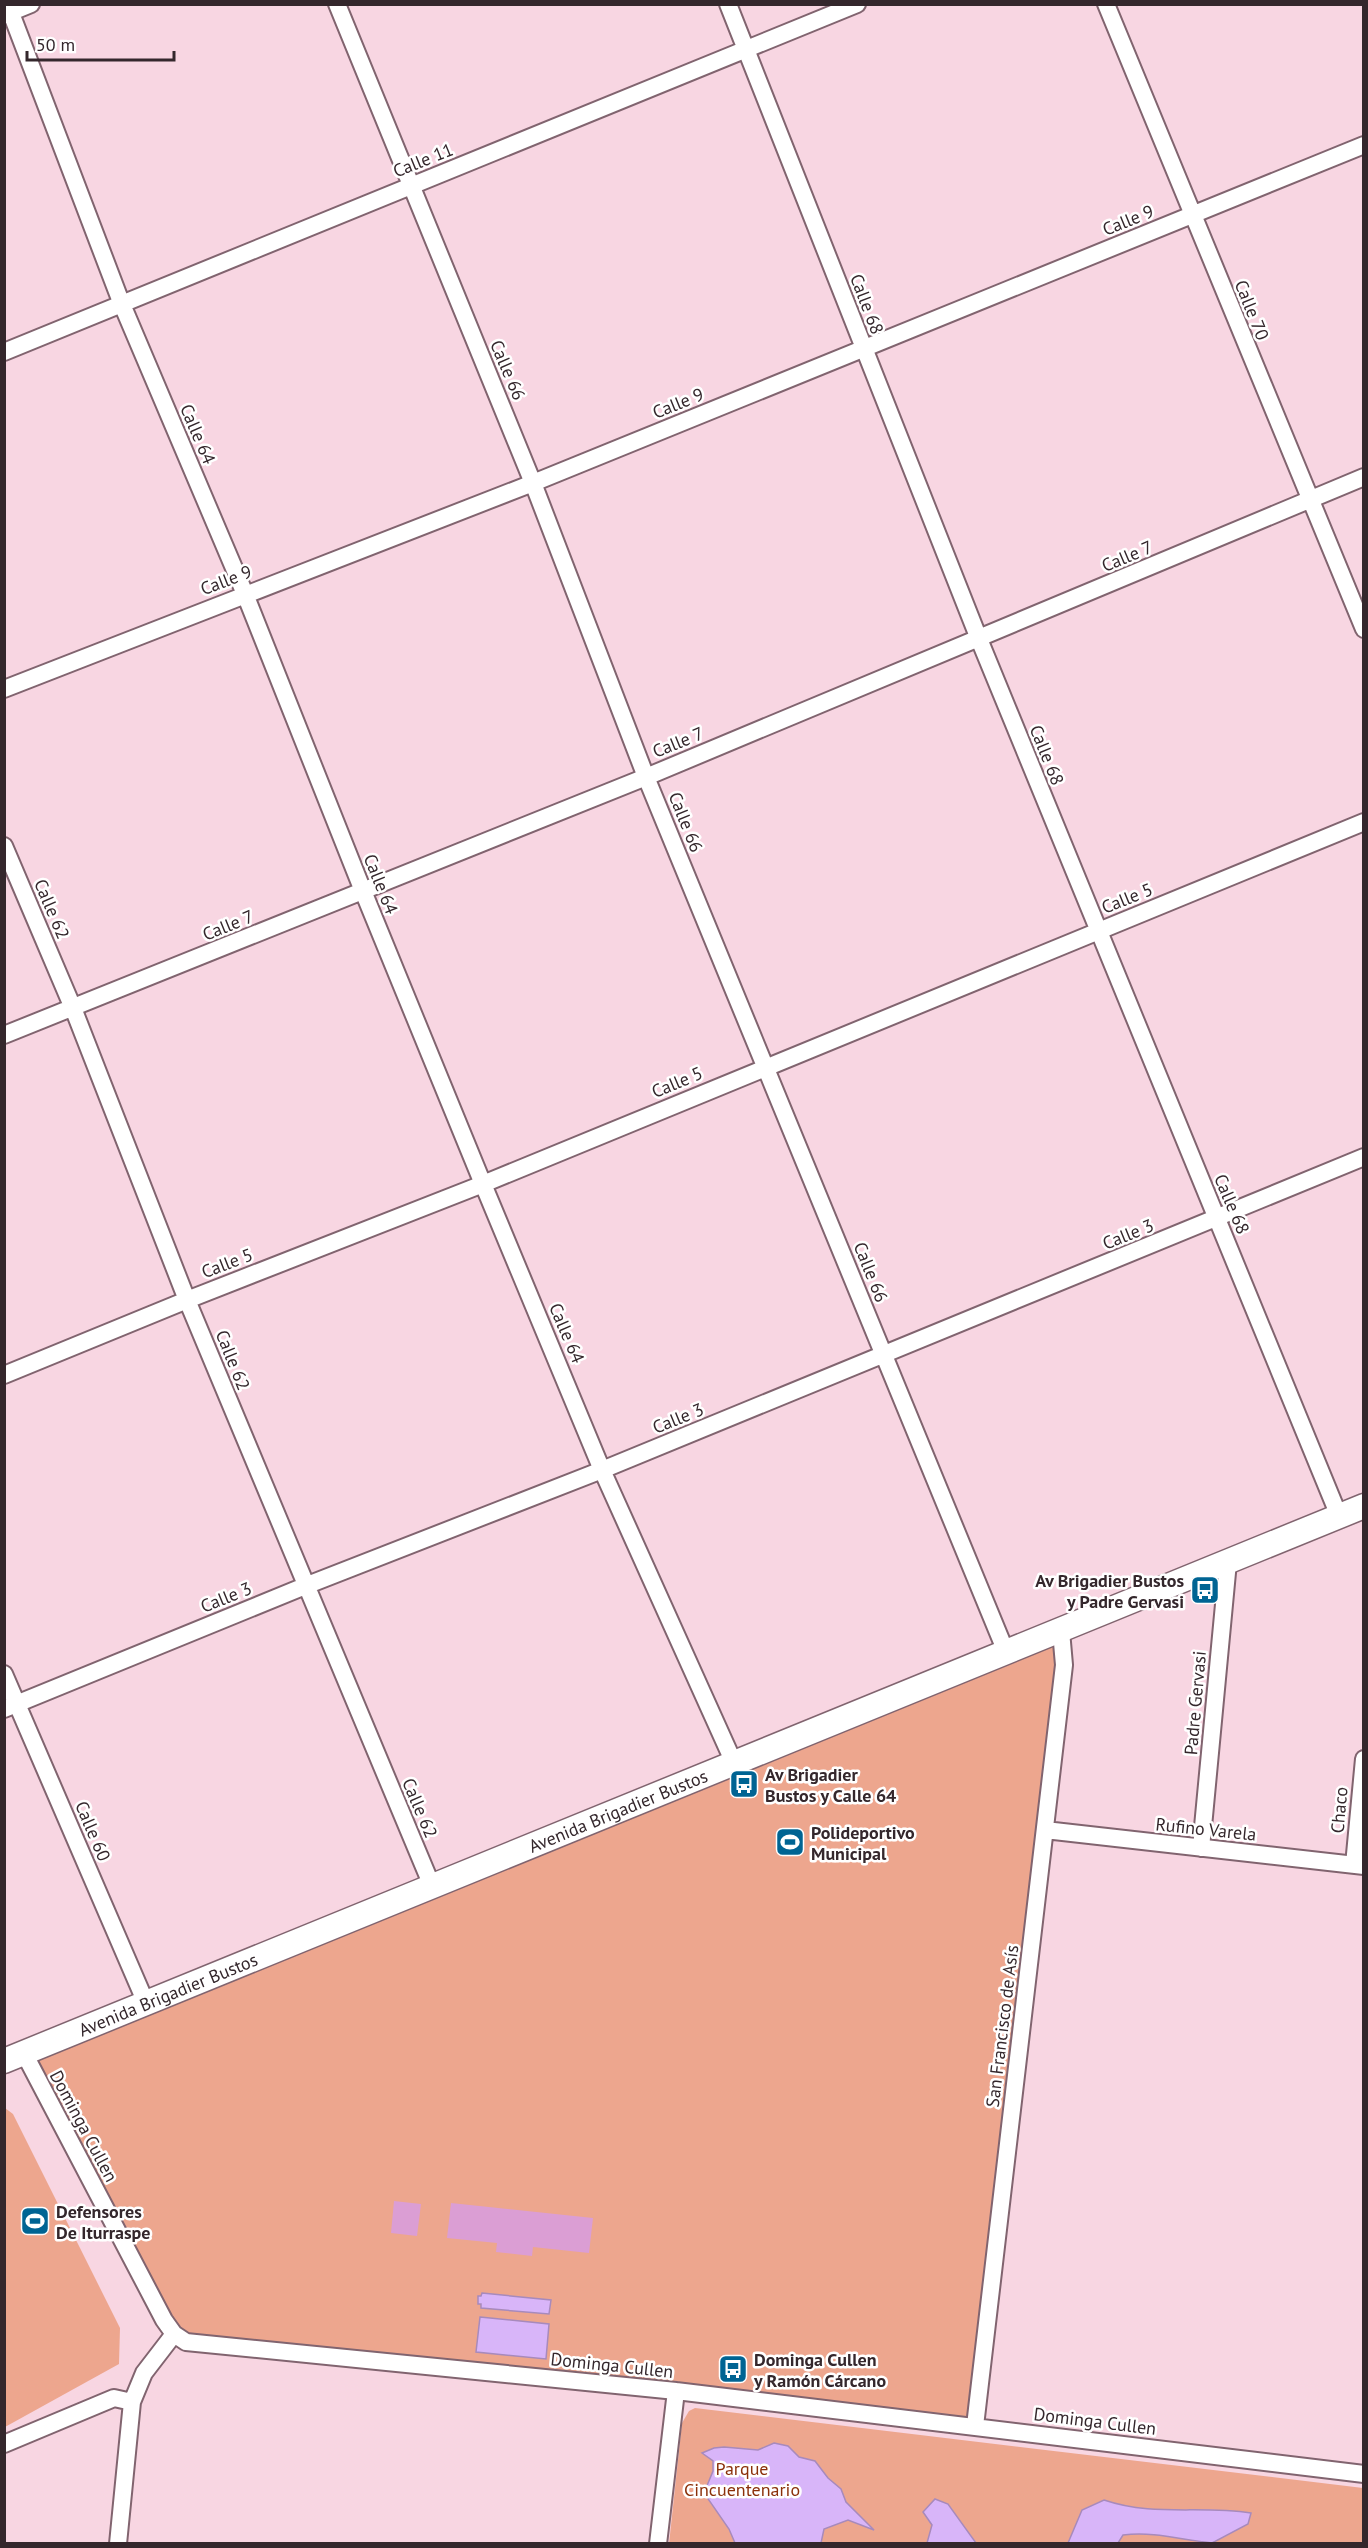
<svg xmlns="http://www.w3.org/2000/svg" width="1368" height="2548" font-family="'PT Sans',sans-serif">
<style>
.green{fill:#eda68e}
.water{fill:#d8b5f9;stroke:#a78abc;stroke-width:1.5}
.building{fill:#db9ed4}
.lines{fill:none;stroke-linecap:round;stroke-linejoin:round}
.street-casing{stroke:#81646f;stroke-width:20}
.secondary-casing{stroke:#81646f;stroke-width:27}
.street{stroke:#fff;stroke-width:16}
.secondary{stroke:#fff;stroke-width:24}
.labels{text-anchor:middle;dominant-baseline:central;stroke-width:5;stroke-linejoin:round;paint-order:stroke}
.street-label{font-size:18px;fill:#34272c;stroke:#fff}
.poi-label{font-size:18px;font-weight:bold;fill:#34272c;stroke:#fff;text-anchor:start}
.park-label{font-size:18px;fill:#8b300a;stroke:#fff}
</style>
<rect width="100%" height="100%" fill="#f8d6e2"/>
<path class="green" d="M 1061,1631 L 975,2426 L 186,2342 L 24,2053 Z
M 5,2108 L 13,2114 L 120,2328 L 119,2364 L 5,2427 Z
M 695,2408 L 1363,2488 L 1363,2543 L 669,2544 L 682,2423 L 689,2411 Z"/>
<path class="water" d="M 482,2293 L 551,2300 L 549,2314 L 481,2308 L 481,2304 L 478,2304 L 478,2296 L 481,2296 Z
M 480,2317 L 549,2324 L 546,2359 L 476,2352 Z
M 774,2443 L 788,2446 L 799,2457 L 815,2461 L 828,2478 L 841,2489 L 846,2502 L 874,2530 L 848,2520 L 824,2529 L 821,2543 L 735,2543 L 729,2529 L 704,2493 L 713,2471 L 713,2461 L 702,2453 L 714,2448 L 724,2447 L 758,2450 Z
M 935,2499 L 948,2504 L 976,2543 L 927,2543 L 932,2525 L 923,2512 Z
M 1104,2500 C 1154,2517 1199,2505 1251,2513 L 1248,2524 L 1212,2543 C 1182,2540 1154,2531 1123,2535 L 1118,2543 L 1068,2543 L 1082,2510 Z"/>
<path class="building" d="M 394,2201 L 421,2204 L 417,2236 L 391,2233 Z
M 451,2203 L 593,2218 L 589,2253 L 533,2247 L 532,2256 L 496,2252 L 497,2243 L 447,2238 Z"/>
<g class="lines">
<g class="street-casing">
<path id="street" d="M 337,4 L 533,483 L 646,777 L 1006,1652
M 728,4 L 979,639 L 1339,1516
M 1106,4 L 1364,629
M 11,13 L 121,302 L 245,594 L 363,891 L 483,1184 L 602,1470 L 734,1763
M 4,15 L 31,4
M 4,352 L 857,4
M 4,689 L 533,483 L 1364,145
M 4,846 L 73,1008 L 187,1300 L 432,1886
M 4,1035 L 646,777 L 1364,477
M 4,1375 L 187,1300 L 483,1184 L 1364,822
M 4,1674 L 146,2003
M 4,1709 L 305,1586 L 602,1470 L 1364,1157
M 1045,1830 L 1364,1866
M 1201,1848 L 1228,1562
M 1354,1865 L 1364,1759
M 24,2053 L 164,2320 L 174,2334 L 186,2342 L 676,2391 L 1364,2474
M 975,2426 L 1064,1665 L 1061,1631
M 4,2444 L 114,2398 L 132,2402
M 118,2544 L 132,2402 L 144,2373 L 174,2334
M 658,2544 L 676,2391"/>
</g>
<g class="secondary-casing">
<g id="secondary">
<path id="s1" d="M 4,2061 L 1364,1506"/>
</g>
</g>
<use href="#street" class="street"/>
<use href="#secondary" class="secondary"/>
</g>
<defs>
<g id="bus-square" transform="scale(1.5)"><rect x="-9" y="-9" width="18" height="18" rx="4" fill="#006493" stroke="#fff"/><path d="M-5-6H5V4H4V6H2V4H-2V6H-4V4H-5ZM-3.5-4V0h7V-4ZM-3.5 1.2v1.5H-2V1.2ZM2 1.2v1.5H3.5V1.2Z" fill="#fff"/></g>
<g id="stadium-square" transform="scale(1.5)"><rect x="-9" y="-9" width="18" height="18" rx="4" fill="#006493" stroke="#fff"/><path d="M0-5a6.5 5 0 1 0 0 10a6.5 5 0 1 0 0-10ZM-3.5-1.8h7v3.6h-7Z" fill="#fff"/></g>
</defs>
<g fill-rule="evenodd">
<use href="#bus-square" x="1205" y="1590"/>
<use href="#bus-square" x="744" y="1784"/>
<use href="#stadium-square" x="790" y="1842"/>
<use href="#stadium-square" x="35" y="2221"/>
<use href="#bus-square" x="733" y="2369"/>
</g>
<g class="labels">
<g class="street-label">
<text transform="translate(423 160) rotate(-22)">Calle 11</text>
<text transform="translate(1128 220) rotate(-22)">Calle 9</text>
<text transform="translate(867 304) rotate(69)">Calle 68</text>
<text transform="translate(1252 310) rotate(68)">Calle 70</text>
<text transform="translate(508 370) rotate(67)">Calle 66</text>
<text transform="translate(678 403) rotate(-22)">Calle 9</text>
<text transform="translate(198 434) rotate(67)">Calle 64</text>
<text transform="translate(1127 556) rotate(-23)">Calle 7</text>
<text transform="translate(226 580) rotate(-21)">Calle 9</text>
<text transform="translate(678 742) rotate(-22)">Calle 7</text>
<text transform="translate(1047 755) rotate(68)">Calle 68</text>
<text transform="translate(686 822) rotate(68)">Calle 66</text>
<text transform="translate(381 884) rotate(68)">Calle 64</text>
<text transform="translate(1127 898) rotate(-22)">Calle 5</text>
<text transform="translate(52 909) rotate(67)">Calle 62</text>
<text transform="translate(228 925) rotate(-22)">Calle 7</text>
<text transform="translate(677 1082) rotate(-23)">Calle 5</text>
<text transform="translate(1232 1204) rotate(67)">Calle 68</text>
<text transform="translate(1128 1234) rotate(-22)">Calle 3</text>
<text transform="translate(227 1263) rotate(-21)">Calle 5</text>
<text transform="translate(871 1272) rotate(68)">Calle 66</text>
<text transform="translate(567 1333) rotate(67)">Calle 64</text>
<text transform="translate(233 1360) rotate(68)">Calle 62</text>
<text transform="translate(678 1418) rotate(-22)">Calle 3</text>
<text transform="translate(226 1597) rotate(-22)">Calle 3</text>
<text transform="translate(1195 1703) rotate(-85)">Padre Gervasi</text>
<text transform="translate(420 1808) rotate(67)">Calle 62</text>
<text transform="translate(1339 1810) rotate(-85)">Chaco</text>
<text stroke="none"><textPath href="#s1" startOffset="663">Avenida Brigadier Bustos</textPath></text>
<text transform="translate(1206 1829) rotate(6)">Rufino Varela</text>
<text transform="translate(93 1831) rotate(67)">Calle 60</text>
<text stroke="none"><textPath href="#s1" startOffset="177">Avenida Brigadier Bustos</textPath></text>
<text transform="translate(1002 2026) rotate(-83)">San Francisco de Asís</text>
<text transform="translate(84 2126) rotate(62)">Dominga Cullen</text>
<text transform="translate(612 2365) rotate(6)">Dominga Cullen</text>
<text transform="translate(1095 2421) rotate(7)">Dominga Cullen</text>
</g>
<g class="poi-label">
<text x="1184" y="1580" text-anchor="end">Av Brigadier Bustos<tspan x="1184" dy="21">y Padre Gervasi</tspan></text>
<text x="765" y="1774">Av Brigadier<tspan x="765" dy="21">Bustos y Calle 64</tspan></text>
<text x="811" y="1832">Polideportivo<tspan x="811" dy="21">Municipal</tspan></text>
<text x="56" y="2211">Defensores<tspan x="56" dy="21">De Iturraspe</tspan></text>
<text x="754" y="2359">Dominga Cullen<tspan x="754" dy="21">y Ramón Cárcano</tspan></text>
</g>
<g class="park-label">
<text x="742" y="2468">Parque<tspan x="742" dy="21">Cincuentenario</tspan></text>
</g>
</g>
<rect width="1368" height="2548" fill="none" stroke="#34272c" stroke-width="12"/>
<path d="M27 51v9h147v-9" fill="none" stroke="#34272c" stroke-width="3"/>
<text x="36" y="51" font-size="18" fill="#34272c" stroke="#ffffff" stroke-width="4.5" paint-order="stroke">50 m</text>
</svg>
